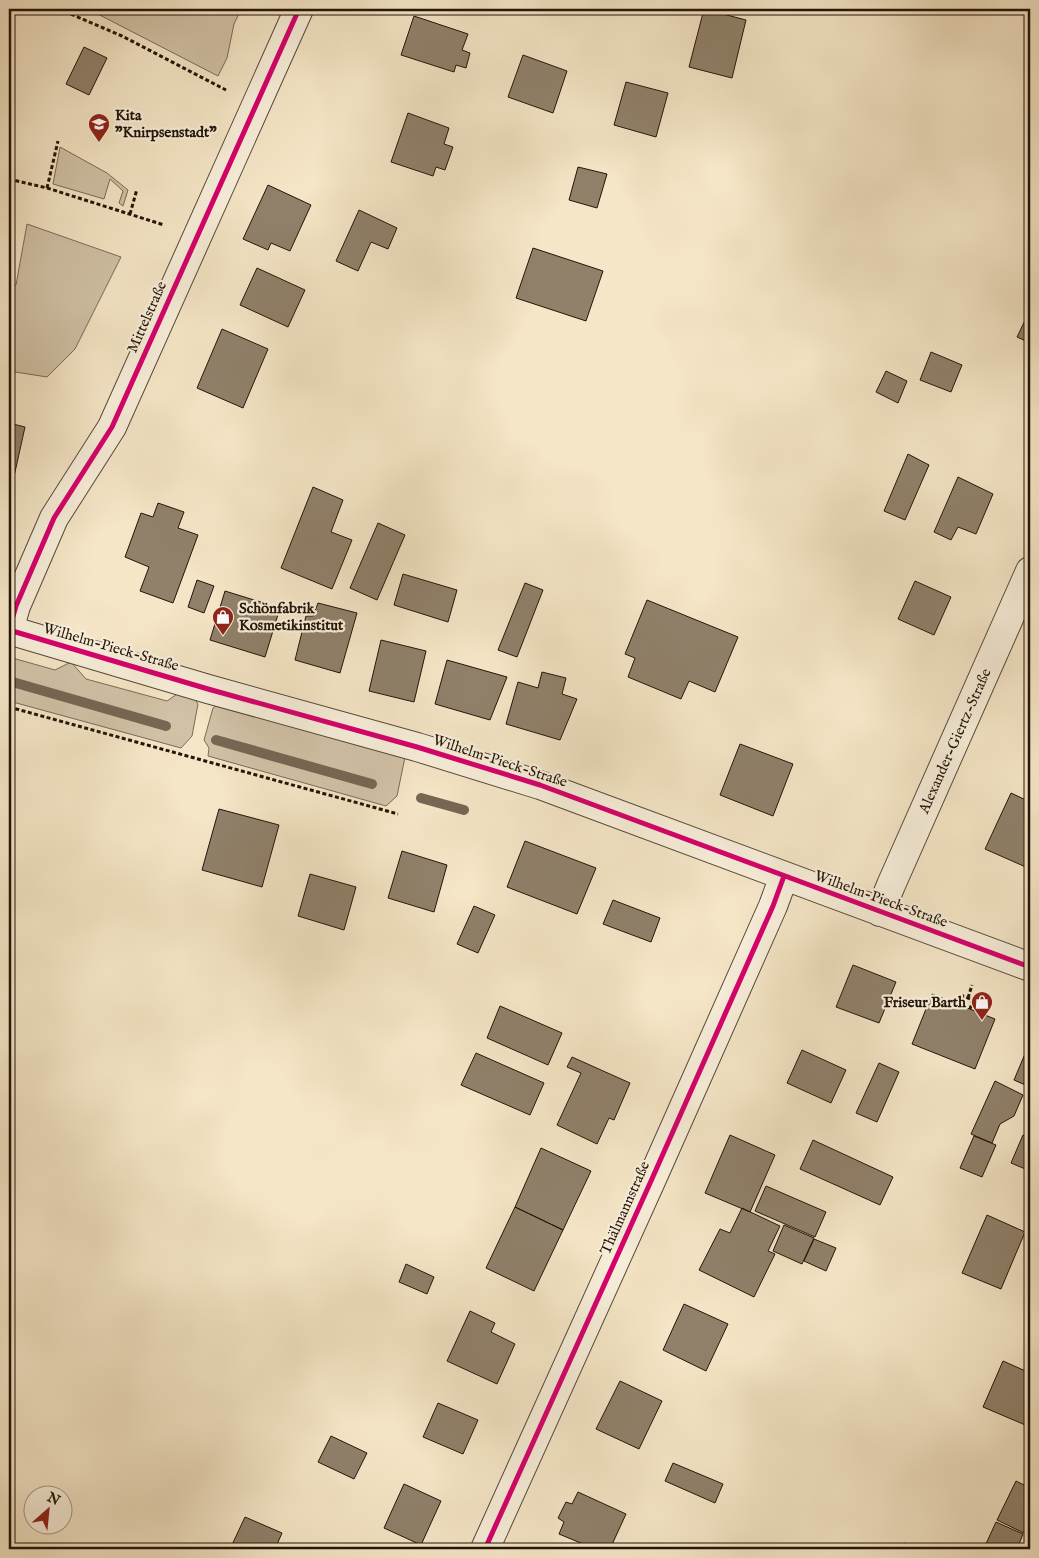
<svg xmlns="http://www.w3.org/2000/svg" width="1039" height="1558" font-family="'IM FELL English',serif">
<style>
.green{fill:#d1c2a7;stroke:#7a6b58}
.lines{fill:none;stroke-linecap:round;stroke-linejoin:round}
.stream{stroke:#766754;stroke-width:10}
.building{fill:#90816b;stroke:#231408}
.minor-casing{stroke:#584838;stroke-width:30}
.path{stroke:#231408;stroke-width:3;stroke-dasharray:4 2.5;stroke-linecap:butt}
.minor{stroke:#f8efdb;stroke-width:28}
.cycleway-casing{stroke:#f8efdb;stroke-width:8}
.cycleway{stroke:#d6006c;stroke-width:5}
.labels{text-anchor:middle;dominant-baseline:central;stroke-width:4.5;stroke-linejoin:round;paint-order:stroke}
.poi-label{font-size:15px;font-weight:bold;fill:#231408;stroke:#f8efdb;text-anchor:start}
.street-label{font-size:15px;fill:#231408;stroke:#f8efdb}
</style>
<rect width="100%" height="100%" fill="#f5e6c7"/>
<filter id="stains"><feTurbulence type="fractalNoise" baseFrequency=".004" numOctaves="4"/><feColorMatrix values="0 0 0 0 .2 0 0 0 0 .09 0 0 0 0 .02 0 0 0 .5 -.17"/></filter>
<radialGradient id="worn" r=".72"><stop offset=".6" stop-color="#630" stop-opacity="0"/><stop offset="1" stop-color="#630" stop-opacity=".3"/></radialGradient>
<path class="green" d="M 88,9 L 241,9 L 234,24 L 227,58 L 218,76 Z
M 60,147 L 107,173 L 128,190 L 123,206 L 119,203 L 123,191 L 110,179 L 104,199 L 53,184 Z
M 27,224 L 121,257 L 75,349 L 47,377 L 9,371 L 9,284 L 16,285 Z
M 9,657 L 55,670 L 71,662 L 86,679 L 167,701 L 180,692 L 193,696 L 198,704 L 192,736 L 181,748 L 9,701 Z
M 219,704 L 405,757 L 397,796 L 386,806 L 208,756 L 209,748 L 204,740 L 213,708 Z"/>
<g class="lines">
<path class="stream" d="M 9,681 L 166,726
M 216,740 L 372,784
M 421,798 L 464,810"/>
</g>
<path class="building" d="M 704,9 L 746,20 L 732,78 L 689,67 Z
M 414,16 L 468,34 L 462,50 L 470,53 L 466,68 L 456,65 L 454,72 L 401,55 Z
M 84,47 L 107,58 L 89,95 L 66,84 Z
M 523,55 L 567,71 L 553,113 L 508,97 Z
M 626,82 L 668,93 L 656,137 L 614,125 Z
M 408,113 L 449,128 L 444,144 L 453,147 L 445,170 L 436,167 L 433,176 L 391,162 Z
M 578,167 L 607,174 L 597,208 L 569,200 Z
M 268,185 L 311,205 L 290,251 L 271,243 L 268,250 L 243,239 Z
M 359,210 L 397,228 L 388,249 L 371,242 L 358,271 L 336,261 Z
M 533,248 L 603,271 L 586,321 L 516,298 Z
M 257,268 L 305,290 L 288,327 L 240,305 Z
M 1030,310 L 1030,343 L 1017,337 Z
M 222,329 L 268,349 L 243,408 L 197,388 Z
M 931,352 L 962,365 L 951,392 L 920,380 Z
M 886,371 L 907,381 L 898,403 L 876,392 Z
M 9,423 L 25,427 L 11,490 L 9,490 Z
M 908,454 L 929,465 L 905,520 L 884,511 Z
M 958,477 L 993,494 L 976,534 L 958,527 L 951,540 L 934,532 Z
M 313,487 L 343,500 L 331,532 L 352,540 L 332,589 L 281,568 Z
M 158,503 L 184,512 L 178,528 L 198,535 L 173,603 L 140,591 L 149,567 L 125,557 L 141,513 L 153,517 Z
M 378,523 L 405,535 L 377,600 L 350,588 Z
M 403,574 L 457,590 L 448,622 L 394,605 Z
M 197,580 L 214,586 L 204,613 L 188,607 Z
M 915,581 L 951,597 L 934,635 L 898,619 Z
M 525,583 L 543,590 L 517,657 L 498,650 Z
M 225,591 L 280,608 L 265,657 L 210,640 Z
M 647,600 L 738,637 L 715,692 L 689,681 L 681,699 L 628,677 L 635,658 L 625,654 Z
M 318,603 L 357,613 L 340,673 L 295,660 L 306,616 L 313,616 Z
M 381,640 L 426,651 L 414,702 L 369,691 Z
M 447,660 L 507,677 L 490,720 L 435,704 Z
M 542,672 L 566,678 L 562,694 L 577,699 L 560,740 L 506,724 L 518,682 L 538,688 Z
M 740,744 L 793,764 L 773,816 L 720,795 Z
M 1011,793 L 1030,802 L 1030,862 L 1028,868 L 985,849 Z
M 219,809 L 279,825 L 262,887 L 202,870 Z
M 525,841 L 596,868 L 577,914 L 507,887 Z
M 402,851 L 447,865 L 434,912 L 388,898 Z
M 310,874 L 356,887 L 344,930 L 298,916 Z
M 613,900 L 660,918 L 651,942 L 603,924 Z
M 474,906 L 495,915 L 478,953 L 457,944 Z
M 853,965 L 896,982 L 879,1023 L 836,1007 Z
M 932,994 L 995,1019 L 975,1069 L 912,1044 Z
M 500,1006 L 562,1033 L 548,1065 L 487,1038 Z
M 1030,1042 L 1030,1087 L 1014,1080 Z
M 802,1050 L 846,1070 L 831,1103 L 787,1083 Z
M 476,1053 L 544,1083 L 530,1115 L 461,1085 Z
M 572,1057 L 630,1083 L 614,1120 L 609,1118 L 597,1144 L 557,1125 L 581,1073 L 567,1067 Z
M 879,1063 L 899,1072 L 877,1122 L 856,1113 Z
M 995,1081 L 1023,1095 L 1014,1116 L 1000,1124 L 992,1143 L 971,1134 Z
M 730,1135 L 775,1155 L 750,1212 L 705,1193 Z
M 1023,1135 L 1030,1138 L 1030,1171 L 1011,1163 Z
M 974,1136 L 996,1145 L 982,1177 L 960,1168 Z
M 813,1140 L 893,1177 L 880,1205 L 800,1169 Z
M 541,1148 L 591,1171 L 563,1230 L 515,1207 Z
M 766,1186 L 826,1212 L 815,1237 L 755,1211 Z
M 515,1207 L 563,1230 L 534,1291 L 486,1268 Z
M 742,1208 L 780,1226 L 768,1251 L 775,1254 L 754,1297 L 699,1270 L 720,1229 L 730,1233 Z
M 987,1215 L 1025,1232 L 1001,1289 L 962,1273 Z
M 784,1225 L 814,1238 L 802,1264 L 773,1251 Z
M 814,1239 L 836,1248 L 826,1271 L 804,1261 Z
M 406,1264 L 434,1277 L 427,1294 L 399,1282 Z
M 684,1304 L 728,1324 L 706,1371 L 663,1350 Z
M 470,1311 L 495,1323 L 491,1332 L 515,1344 L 497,1384 L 447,1361 Z
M 1003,1361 L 1030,1373 L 1030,1427 L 983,1407 Z
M 620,1381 L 662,1401 L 639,1449 L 596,1429 Z
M 438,1403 L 478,1420 L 463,1454 L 423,1437 Z
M 331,1436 L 367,1453 L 354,1479 L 318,1462 Z
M 673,1463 L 723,1484 L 715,1503 L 665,1481 Z
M 1016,1481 L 1030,1488 L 1030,1536 L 997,1520 Z
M 404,1484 L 441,1501 L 421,1545 L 384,1528 Z
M 578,1492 L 626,1514 L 610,1549 L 595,1549 L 559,1534 L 564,1522 L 558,1518 L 566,1502 L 572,1504 Z
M 245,1517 L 282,1533 L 275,1549 L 230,1549 Z
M 996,1522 L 1023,1534 L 1017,1549 L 993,1549 L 985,1546 Z
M 904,1543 L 917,1549 L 902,1549 Z"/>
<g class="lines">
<g class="minor-casing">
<path id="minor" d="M 9,630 L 208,689 L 417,747 L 540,785 L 1030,967
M 9,630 L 16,606 L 54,518 L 112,427 L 299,9
M 880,912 L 891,885 L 1030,571
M 485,1549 L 651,1181 L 773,906 L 784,876"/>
</g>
<path class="path" d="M 59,9 L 122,36 L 226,90
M 9,179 L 47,188 L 164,225
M 47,188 L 58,141
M 130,214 L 137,189
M 9,707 L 398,814
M 968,998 L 972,985
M 960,1005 L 963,996 L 973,1000 L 970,1009"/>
<use href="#minor" class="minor"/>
<g class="cycleway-casing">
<path id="cycleway" d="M 9,630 L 208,689 L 417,747 L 540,785 L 1030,967
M 9,630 L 16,606 L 54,518 L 112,427 L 299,9
M 485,1549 L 651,1181 L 773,906 L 784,876"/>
</g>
<use href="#cycleway" class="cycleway"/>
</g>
<defs>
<g id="school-pin" transform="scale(1.125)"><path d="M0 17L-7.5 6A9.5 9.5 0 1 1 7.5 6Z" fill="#8f2418" stroke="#f8efdb"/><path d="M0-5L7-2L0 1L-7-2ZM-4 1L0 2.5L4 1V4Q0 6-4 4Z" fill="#fff"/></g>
<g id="shop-pin" transform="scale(1.125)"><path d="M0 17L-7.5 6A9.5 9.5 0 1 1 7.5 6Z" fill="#8f2418" stroke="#f8efdb"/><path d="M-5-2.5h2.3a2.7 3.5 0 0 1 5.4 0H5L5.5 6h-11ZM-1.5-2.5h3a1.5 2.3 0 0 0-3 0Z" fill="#fff"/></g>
</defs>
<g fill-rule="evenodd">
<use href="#school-pin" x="99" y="124"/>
<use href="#shop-pin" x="223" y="617"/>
<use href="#shop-pin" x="982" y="1002"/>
</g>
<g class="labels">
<g class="poi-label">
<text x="115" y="115">Kita<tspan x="115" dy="17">"Knirpsenstadt"</tspan></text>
<text x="239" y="608">Schönfabrik<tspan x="239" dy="17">Kosmetikinstitut</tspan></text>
<text x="966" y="1002" text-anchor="end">Friseur Barth</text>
</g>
<g class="street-label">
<text transform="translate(147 317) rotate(-66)">Mittelstraße</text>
<text transform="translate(111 647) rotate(16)">Wilhelm-Pieck-Straße</text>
<text transform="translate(955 741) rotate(-66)">Alexander-Giertz-Straße</text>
<text transform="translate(500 761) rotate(18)">Wilhelm-Pieck-Straße</text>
<text transform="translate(881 899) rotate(20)">Wilhelm-Pieck-Straße</text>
<text transform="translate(625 1208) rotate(-66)">Thälmannstraße</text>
</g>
</g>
<rect width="1039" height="1558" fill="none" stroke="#f5e6c7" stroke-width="30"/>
<rect x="10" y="10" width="1019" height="1538" fill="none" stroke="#231408" stroke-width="2.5"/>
<rect x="15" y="15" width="1009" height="1528" fill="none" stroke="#231408"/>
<g transform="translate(48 1510) rotate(27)"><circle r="24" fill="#f8efdb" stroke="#a39787"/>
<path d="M0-4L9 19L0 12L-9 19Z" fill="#8f2418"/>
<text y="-8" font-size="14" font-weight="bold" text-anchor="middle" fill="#231408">N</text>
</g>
<rect width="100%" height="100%" filter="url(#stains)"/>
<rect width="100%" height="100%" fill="url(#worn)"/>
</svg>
